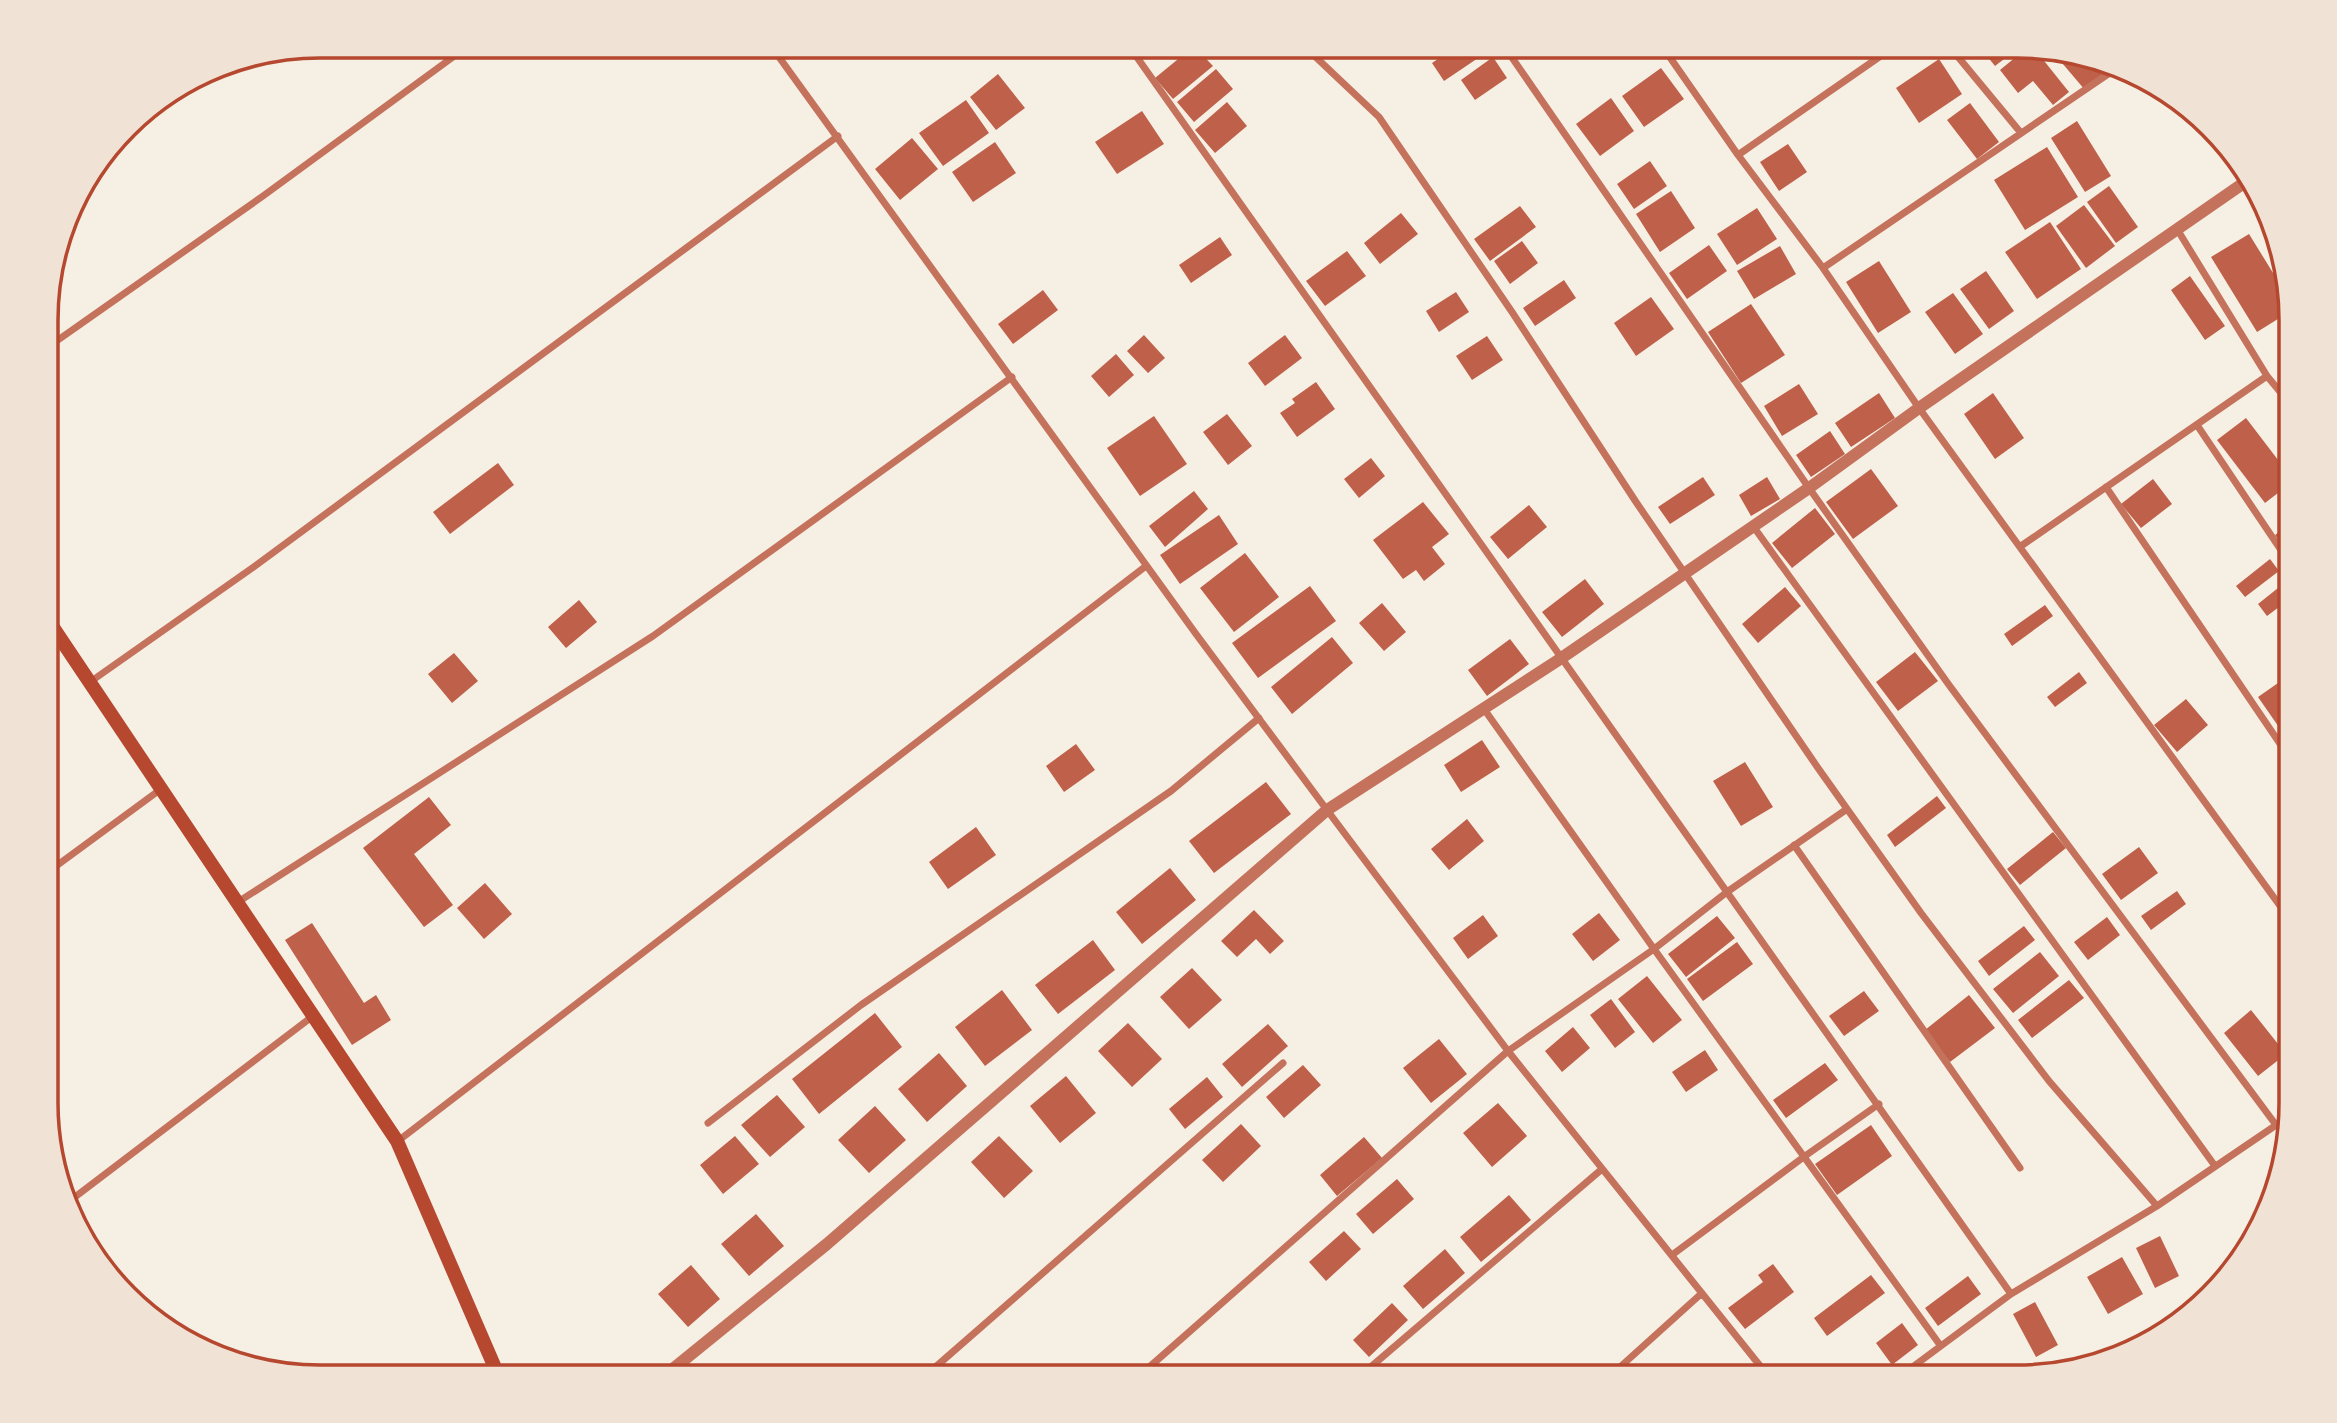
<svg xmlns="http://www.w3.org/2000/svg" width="2337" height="1423" font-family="'DejaVu Sans',sans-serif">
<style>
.building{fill:#bf614a}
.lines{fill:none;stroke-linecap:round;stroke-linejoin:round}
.minor{stroke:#c5725c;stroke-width:7}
.tertiary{stroke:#c5725c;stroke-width:12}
.secondary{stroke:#b5482f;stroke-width:14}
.rim{fill:none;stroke:#b5482f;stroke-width:3.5}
</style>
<rect width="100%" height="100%" fill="#f6efe4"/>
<path class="building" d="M 1194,46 L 1213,66 L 1173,99 L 1155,78 Z
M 1457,46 L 1482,46 L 1487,52 L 1444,81 L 1432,63 Z
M 1979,46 L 2021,46 L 1995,66 Z
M 2028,47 L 2033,47 L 2069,92 L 2053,105 L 2033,81 L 2018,93 L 2000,70 Z
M 2051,50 L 2089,55 L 2113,66 L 2085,90 Z
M 1493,57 L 1507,78 L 1475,100 L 1461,80 Z
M 1939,59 L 1962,94 L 1919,123 L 1896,88 Z
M 1661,68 L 1684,99 L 1644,127 L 1622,96 Z
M 1216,69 L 1233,89 L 1194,122 L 1177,102 Z
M 998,74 L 1025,108 L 996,130 L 970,97 Z
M 1611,98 L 1634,131 L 1600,156 L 1576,124 Z
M 966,100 L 989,133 L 943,166 L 919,133 Z
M 1227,102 L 1247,126 L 1215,153 L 1195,130 Z
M 1970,103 L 1999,142 L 1977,159 L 1947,120 Z
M 1142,111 L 1164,144 L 1117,174 L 1095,142 Z
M 2077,121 L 2111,176 L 2085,192 L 2051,138 Z
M 912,138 L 938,169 L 900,200 L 875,169 Z
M 995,142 L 1016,173 L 973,202 L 952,172 Z
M 1788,144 L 1807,172 L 1779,191 L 1760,162 Z
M 2047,147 L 2078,197 L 2025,230 L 1994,180 Z
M 1650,161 L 1667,186 L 1634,209 L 1617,184 Z
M 2109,186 L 2138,227 L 2116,243 L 2087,202 Z
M 1671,191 L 1695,228 L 1660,252 L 1636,214 Z
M 2084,205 L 2115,246 L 2086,268 L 2056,226 Z
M 1520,206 L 1536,227 L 1490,261 L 1474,239 Z
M 1757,208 L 1777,239 L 1737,265 L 1717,234 Z
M 1401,213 L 1418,234 L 1380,264 L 1364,243 Z
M 2050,222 L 2081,269 L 2037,299 L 2005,252 Z
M 2249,234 L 2291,302 L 2291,311 L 2257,332 L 2211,257 Z
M 1220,237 L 1232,255 L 1191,283 L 1179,265 Z
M 1522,241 L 1538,263 L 1510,284 L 1494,261 Z
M 1709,245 L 1727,271 L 1687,299 L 1669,273 Z
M 1780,246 L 1796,274 L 1754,299 L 1737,271 Z
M 1347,251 L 1366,276 L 1325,306 L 1306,281 Z
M 1879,261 L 1911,312 L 1878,333 L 1846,282 Z
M 1986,271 L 2014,311 L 1989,329 L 1960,289 Z
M 2190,276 L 2225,326 L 2205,340 L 2171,290 Z
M 1564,280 L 1576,298 L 1535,326 L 1523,308 Z
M 1043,290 L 1058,310 L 1013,344 L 998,324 Z
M 1456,292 L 1469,312 L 1439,332 L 1426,311 Z
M 1953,293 L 1983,334 L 1955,354 L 1925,312 Z
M 1651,297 L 1674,329 L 1636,356 L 1614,323 Z
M 1751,304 L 1785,355 L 1741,383 L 1708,332 Z
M 1144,335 L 1165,358 L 1148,373 L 1127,351 Z
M 1285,335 L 1302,358 L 1265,386 L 1248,363 Z
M 1487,336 L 1503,360 L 1472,380 L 1456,356 Z
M 1116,354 L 1134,375 L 1109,397 L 1091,376 Z
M 1316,382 L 1335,409 L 1297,437 L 1280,413 L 1295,403 L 1292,399 Z
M 1799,384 L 1818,414 L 1782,436 L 1764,406 Z
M 1879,393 L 1895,418 L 1851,447 L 1835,423 Z
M 1993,393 L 2024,438 L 1995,459 L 1964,414 Z
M 1227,414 L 1252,446 L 1228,465 L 1203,432 Z
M 1154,416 L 1187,464 L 1140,496 L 1107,448 Z
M 2246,418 L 2291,477 L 2291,483 L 2265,503 L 2217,440 Z
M 1830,431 L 1845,454 L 1811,477 L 1796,455 Z
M 2291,435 L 2291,463 L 2278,444 Z
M 1371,458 L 1385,476 L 1359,498 L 1344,479 Z
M 498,463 L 514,485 L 450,534 L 433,512 Z
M 1871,469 L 1898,506 L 1853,539 L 1826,502 Z
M 1703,477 L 1715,495 L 1670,524 L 1658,507 Z
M 1767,477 L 1780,499 L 1751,516 L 1739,495 Z
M 2153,479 L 2172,504 L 2141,528 L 2121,504 Z
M 1194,491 L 1208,509 L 1165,547 L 1149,526 Z
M 1423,502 L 1449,534 L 1432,547 L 1445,564 L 1424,581 L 1416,570 L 1403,579 L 1373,540 Z
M 1529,505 L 1547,527 L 1508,559 L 1490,537 Z
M 1815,508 L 1835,534 L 1792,568 L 1772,543 Z
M 1219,515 L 1238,544 L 1180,584 L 1160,555 Z
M 2291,523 L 2291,557 L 2275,535 Z
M 1245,553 L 1279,597 L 1234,632 L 1200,588 Z
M 2270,559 L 2279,571 L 2245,597 L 2236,586 Z
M 1585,579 L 1604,604 L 1562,637 L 1542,612 Z
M 2288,580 L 2291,584 L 2291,598 L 2267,616 L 2258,604 Z
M 1310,586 L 1336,621 L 1258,678 L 1232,643 Z
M 1785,587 L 1801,606 L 1758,643 L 1742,624 Z
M 579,600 L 597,622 L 566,648 L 548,627 Z
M 1382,603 L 1406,632 L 1384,651 L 1359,623 Z
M 2045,605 L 2053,616 L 2012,646 L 2004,634 Z
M 1332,637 L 1353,663 L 1292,714 L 1271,687 Z
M 1510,639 L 1529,664 L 1487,696 L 1468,670 Z
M 1915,652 L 1938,681 L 1898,711 L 1876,682 Z
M 454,653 L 478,681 L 452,703 L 428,674 Z
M 2079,672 L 2087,683 L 2055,707 L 2047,697 Z
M 2291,674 L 2291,728 L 2283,733 L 2258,697 Z
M 2186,699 L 2208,725 L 2177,752 L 2154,725 Z
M 1482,740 L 1500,767 L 1461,792 L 1444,765 Z
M 1076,744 L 1095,770 L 1064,792 L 1046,766 Z
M 1745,762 L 1773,807 L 1741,826 L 1713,781 Z
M 1266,782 L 1291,814 L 1214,873 L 1189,841 Z
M 1937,796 L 1946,808 L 1895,847 L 1887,835 Z
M 429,797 L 451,825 L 414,854 L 453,905 L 424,927 L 363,848 Z
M 1467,819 L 1484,841 L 1449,870 L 1431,849 Z
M 976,827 L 996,855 L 948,889 L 929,862 Z
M 2053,832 L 2066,848 L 2020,885 L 2007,869 Z
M 2139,847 L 2158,873 L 2121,900 L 2102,874 Z
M 1170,868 L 1196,900 L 1142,944 L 1116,912 Z
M 485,883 L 512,914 L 484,939 L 457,908 Z
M 2177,891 L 2186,904 L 2151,930 L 2141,916 Z
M 1254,910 L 1284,941 L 1270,954 L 1256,939 L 1237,957 L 1221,941 Z
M 1599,913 L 1620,940 L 1593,961 L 1572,934 Z
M 1483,915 L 1498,936 L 1468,959 L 1453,938 Z
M 1717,916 L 1735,938 L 1686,977 L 1668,954 Z
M 2107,917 L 2120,935 L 2088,960 L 2074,942 Z
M 312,923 L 364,1003 L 376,995 L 391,1020 L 352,1045 L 285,940 Z
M 2024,926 L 2035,940 L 1989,976 L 1978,961 Z
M 1093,940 L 1115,970 L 1058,1014 L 1035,985 Z
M 1737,942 L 1753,964 L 1703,1001 L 1687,979 Z
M 2040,952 L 2059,976 L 2013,1013 L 1993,989 Z
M 1192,968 L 1222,1000 L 1189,1029 L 1160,997 Z
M 1647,976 L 1682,1020 L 1653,1043 L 1618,999 Z
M 2069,980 L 2084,998 L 2032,1038 L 2018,1020 Z
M 1002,990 L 1032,1030 L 985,1066 L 955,1027 Z
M 1864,991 L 1879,1011 L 1844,1036 L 1829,1016 Z
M 1969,995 L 1995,1028 L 1950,1062 L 1925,1030 Z
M 1611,999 L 1635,1032 L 1615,1048 L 1590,1015 Z
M 2251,1010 L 2286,1054 L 2258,1076 L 2224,1033 Z
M 875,1013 L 902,1047 L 819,1114 L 792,1079 Z
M 1128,1023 L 1162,1059 L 1132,1087 L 1098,1051 Z
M 1268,1024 L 1288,1046 L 1242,1087 L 1222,1064 Z
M 1573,1027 L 1590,1048 L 1562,1072 L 1545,1051 Z
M 1439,1039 L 1467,1074 L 1431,1103 L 1403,1068 Z
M 1705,1050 L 1718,1070 L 1686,1092 L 1672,1072 Z
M 939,1053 L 967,1086 L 927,1122 L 898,1089 Z
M 1825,1063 L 1838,1080 L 1786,1118 L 1773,1100 Z
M 1303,1065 L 1321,1085 L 1284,1118 L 1266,1097 Z
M 1066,1076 L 1096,1113 L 1060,1143 L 1030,1106 Z
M 1207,1077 L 1223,1097 L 1185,1129 L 1169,1109 Z
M 777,1095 L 805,1127 L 770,1157 L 741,1125 Z
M 1498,1103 L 1527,1136 L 1492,1167 L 1463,1133 Z
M 875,1106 L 906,1140 L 869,1173 L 838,1140 Z
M 1241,1124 L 1261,1146 L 1223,1182 L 1202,1160 Z
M 1871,1125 L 1892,1156 L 1837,1195 L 1815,1164 Z
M 735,1136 L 759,1164 L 723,1194 L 700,1165 Z
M 999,1136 L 1033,1171 L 1004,1198 L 971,1162 Z
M 1364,1137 L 1382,1158 L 1337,1196 L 1320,1175 Z
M 1397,1179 L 1414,1199 L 1373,1234 L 1356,1214 Z
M 1509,1195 L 1531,1220 L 1481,1262 L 1460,1237 Z
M 756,1214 L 784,1246 L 749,1276 L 721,1244 Z
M 1344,1231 L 1361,1249 L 1326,1281 L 1309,1262 Z
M 2160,1236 L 2179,1276 L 2155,1288 L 2136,1248 Z
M 1445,1249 L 1465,1273 L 1423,1309 L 1403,1286 Z
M 2122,1257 L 2143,1294 L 2108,1314 L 2087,1277 Z
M 1773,1264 L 1794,1292 L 1745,1329 L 1728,1308 L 1763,1282 L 1758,1275 Z
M 691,1265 L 720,1299 L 688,1327 L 658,1294 Z
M 1871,1275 L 1885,1293 L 1827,1336 L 1814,1318 Z
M 1968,1276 L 1981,1294 L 1938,1326 L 1925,1308 Z
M 2035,1302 L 2058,1345 L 2036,1357 L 2013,1314 Z
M 1392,1303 L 1408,1320 L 1369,1357 L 1353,1340 Z
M 1902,1323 L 1918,1345 L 1892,1365 L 1876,1343 Z"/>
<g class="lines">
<path class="minor" d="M 771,46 L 1196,634 L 1327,810 L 1508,1051 L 1769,1377
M 1129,46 L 2011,1294
M 1304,46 L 1379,117 L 1512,312 L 1636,502 L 1818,768 L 1921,913 L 2049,1081 L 2157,1206
M 1504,46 L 1809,488 L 1949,685 L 2276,1125
M 1662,46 L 1738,155 L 1823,268 L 1919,408 L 2291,921
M 1949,46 L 2021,133
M 1738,155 L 1895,46
M 2177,229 L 2267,376 L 2291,405
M 1823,268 L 2117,68
M 48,347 L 263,196 L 468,46
M 2197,425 L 2291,565
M 2106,487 L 2291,760
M 1753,526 L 2215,1166
M 2021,546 L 2267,376
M 90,682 L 255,566 L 838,136
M 1484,709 L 1654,949 L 1940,1345
M 1794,845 L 2020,1168
M 48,872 L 161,789
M 238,902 L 653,636 L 1012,377
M 708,1123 L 861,1005 L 1171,791 L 1259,718
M 398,1141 L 1146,566
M 71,1200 L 313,1016
M 1672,1255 L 1805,1156 L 1879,1104
M 924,1377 L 1283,1063
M 1138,1377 L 1508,1051 L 1654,949 L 1727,892 L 1847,809
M 1359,1377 L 1602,1169
M 1609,1377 L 1702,1293
M 1899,1377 L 2011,1294 L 2157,1206 L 2291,1115"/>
<path class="tertiary" d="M 663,1377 L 827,1244 L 1327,810 L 1560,659 L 1809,488 L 1919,408 L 2251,178"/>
<path class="secondary" d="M 48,620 L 397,1141 L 499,1377"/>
</g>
<path d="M0 0H2337V1423H0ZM320 58H2017A262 262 0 0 1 2279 320V1103A262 262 0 0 1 2017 1365H320A262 262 0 0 1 58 1103V320A262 262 0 0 1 320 58Z" fill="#f1e2d6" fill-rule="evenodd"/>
<path class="rim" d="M320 58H2017A262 262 0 0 1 2279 320V1103A262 262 0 0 1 2017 1365H320A262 262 0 0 1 58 1103V320A262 262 0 0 1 320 58Z"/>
</svg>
